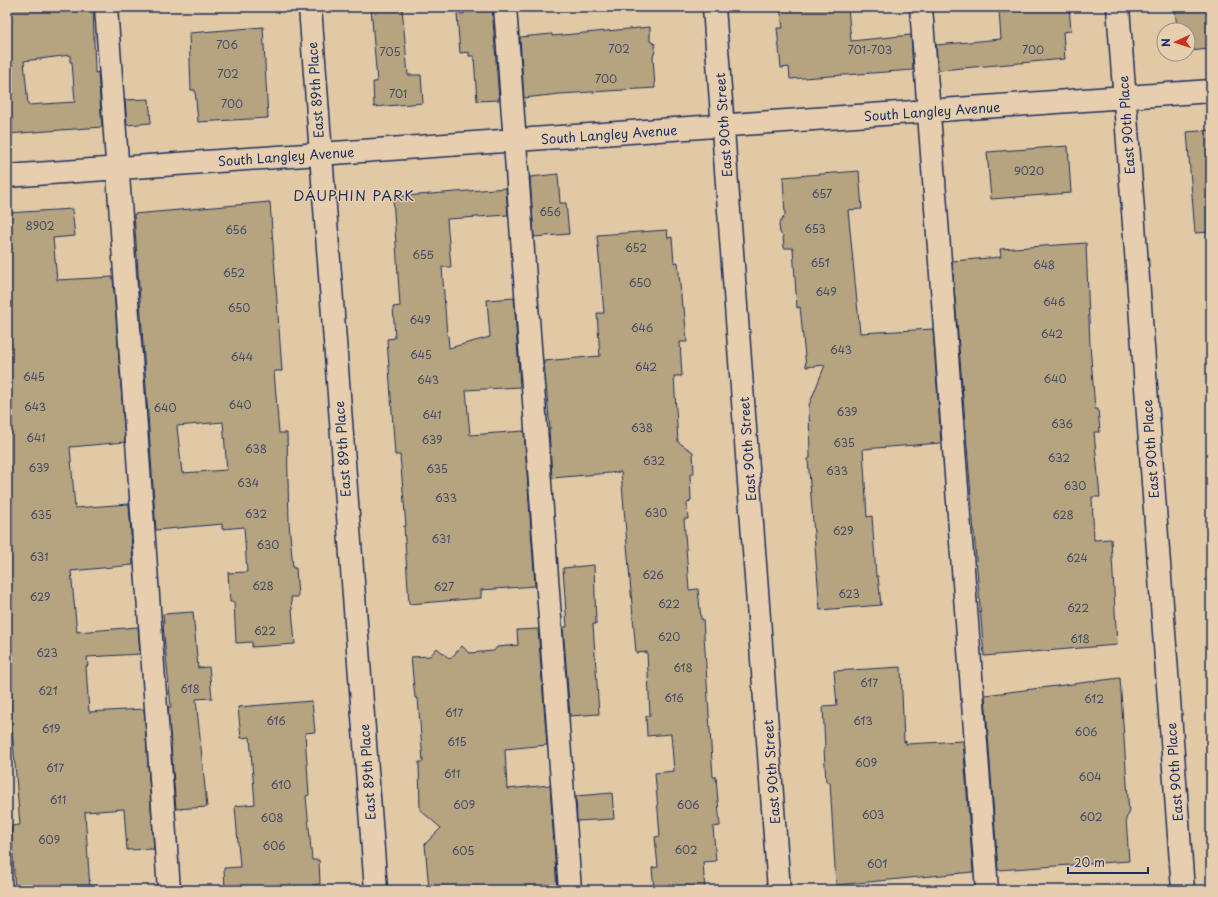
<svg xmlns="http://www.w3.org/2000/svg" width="1218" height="897" font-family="'Playpen Sans',sans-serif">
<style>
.building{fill:#b6a37f;stroke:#1b2f5e;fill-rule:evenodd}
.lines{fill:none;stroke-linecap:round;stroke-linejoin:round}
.minor-casing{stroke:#1b2f5e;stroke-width:25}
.minor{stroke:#e7ceaf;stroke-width:22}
.labels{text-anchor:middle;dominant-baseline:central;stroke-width:3;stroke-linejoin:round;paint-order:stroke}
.number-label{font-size:11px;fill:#424c66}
.street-label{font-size:13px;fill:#1b2f5e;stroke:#e7ceaf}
.neighbourhood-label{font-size:14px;letter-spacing:1px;fill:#1b2f5e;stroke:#e7ceaf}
</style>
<rect width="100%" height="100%" fill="#e1c9a6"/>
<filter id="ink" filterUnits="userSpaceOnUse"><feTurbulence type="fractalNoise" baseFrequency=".025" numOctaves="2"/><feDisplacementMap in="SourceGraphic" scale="8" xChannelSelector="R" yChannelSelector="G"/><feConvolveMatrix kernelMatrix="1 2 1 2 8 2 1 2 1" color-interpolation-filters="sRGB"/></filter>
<g filter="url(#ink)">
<path class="building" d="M 7,7 L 93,7 L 95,73 L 98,72 L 102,127 L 7,134 ZM 70,55 L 70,62 L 72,62 L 75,102 L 28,105 L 24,61 Z
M 371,7 L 402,7 L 408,75 L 421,75 L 423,103 L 374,107 L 373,82 L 377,82 Z
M 464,7 L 492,7 L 499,100 L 477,101 L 474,56 L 469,56 L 469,52 L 460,53 L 457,14 L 464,14 Z
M 780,7 L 848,7 L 851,41 L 911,35 L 913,70 L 790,79 L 789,67 L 781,68 L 777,28 L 783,28 Z
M 1053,7 L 1069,7 L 1071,31 L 1063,32 L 1065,59 L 940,70 L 938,68 L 936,45 L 1001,39 L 999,11 Z
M 1175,7 L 1211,7 L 1211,49 L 1188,51 L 1188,30 L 1177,30 Z
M 263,27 L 268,118 L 198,122 L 195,90 L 191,90 L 189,33 Z
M 650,27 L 650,41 L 655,44 L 655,51 L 653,57 L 655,88 L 560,94 L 524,98 L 520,37 L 552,34 L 552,36 Z
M 149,99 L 151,123 L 127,125 L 125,100 Z
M 1211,130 L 1211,232 L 1195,233 L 1187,132 Z
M 1068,146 L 1071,193 L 991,199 L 987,152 Z
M 859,171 L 862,209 L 848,210 L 860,333 L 933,329 L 941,443 L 863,449 L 867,517 L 872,516 L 876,576 L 878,576 L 881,605 L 820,610 L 808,459 L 810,458 L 809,405 L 825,365 L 806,367 L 800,307 L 797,308 L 793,248 L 784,248 L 783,236 L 780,233 L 779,224 L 785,215 L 783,177 Z
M 558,174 L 560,203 L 566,203 L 569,234 L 534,237 L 530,177 Z
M 506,188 L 508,215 L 447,219 L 451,267 L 442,267 L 447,335 L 448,335 L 449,348 L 490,337 L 487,300 L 514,298 L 520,387 L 466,390 L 470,435 L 524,431 L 535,586 L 481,590 L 481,598 L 409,604 L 404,526 L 406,526 L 400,455 L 395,455 L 387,339 L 395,338 L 393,307 L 400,306 L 393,197 Z
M 270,202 L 282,371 L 274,371 L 279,433 L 287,433 L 289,523 L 293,568 L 296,568 L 298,597 L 291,597 L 295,644 L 252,647 L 252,642 L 236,643 L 234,602 L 230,602 L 228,573 L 247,572 L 244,527 L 222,529 L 222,524 L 156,530 L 134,214 ZM 223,422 L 227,470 L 182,473 L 177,426 Z
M 72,209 L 75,236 L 53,238 L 57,280 L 113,277 L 125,442 L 70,447 L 75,508 L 129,504 L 133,565 L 71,571 L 77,632 L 138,627 L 140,654 L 87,657 L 88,666 L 86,666 L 89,712 L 144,709 L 154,849 L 127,850 L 124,809 L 85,812 L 90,890 L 15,890 L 11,826 L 20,825 L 7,668 L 7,213 Z
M 667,230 L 668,238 L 672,237 L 674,263 L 678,262 L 682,307 L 684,307 L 687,342 L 680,342 L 682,376 L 674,376 L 678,442 L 693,452 L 694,474 L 690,474 L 691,500 L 687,504 L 688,519 L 684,519 L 689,590 L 698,589 L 701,619 L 703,619 L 713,777 L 716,777 L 720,826 L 713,827 L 716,861 L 703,862 L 705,890 L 654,890 L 652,868 L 658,867 L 655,837 L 660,836 L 655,773 L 674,771 L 671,734 L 647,736 L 646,716 L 650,716 L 647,652 L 636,653 L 621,472 L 552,478 L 549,429 L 550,429 L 544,361 L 600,356 L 597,313 L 604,313 L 597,235 Z
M 1086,243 L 1090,345 L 1095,409 L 1098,409 L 1100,432 L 1094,432 L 1100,497 L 1092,497 L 1094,540 L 1111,539 L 1117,645 L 984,656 L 952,261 L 1001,257 L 1000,249 Z
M 594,565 L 596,624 L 593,624 L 599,714 L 570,716 L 563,627 L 567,627 L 563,568 Z
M 193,612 L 198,668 L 209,667 L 212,698 L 196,699 L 207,807 L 176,809 L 168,707 L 171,707 L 163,625 L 164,625 L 163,614 Z
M 538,629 L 547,745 L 505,749 L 507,789 L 550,785 L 557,890 L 429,890 L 425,844 L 441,828 L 420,810 L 419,762 L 423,762 L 418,698 L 415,698 L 411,657 L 430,656 L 437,648 L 450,659 L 462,646 L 469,653 L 494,651 L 497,647 L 518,645 L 517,630 Z
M 901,667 L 904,742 L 906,741 L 906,744 L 963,741 L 973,872 L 836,885 L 830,782 L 826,782 L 824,748 L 825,748 L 823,706 L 837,705 L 834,671 Z
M 1120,678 L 1129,814 L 1126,818 L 1129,861 L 998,870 L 985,695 Z
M 312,701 L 315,732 L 305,733 L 309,795 L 306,796 L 312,860 L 319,860 L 320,884 L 312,885 L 312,890 L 225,890 L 224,868 L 240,867 L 235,806 L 255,804 L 250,737 L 241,738 L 238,707 Z
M 612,793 L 614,819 L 577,821 L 576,796 Z"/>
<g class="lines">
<g class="minor-casing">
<path id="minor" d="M 106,7 L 169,890
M 310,7 L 376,890
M 505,7 L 570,890
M 714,7 L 779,890
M 921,7 L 987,890
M 1118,7 L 1183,890
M 7,176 L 1211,91"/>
</g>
<use href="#minor" class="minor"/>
</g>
</g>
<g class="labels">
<g class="number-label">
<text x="227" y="44">706</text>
<text x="619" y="48">702</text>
<text x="870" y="49">701-703</text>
<text x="1033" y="49">700</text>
<text x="390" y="51">705</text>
<text x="228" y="73">702</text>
<text x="606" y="78">700</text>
<text x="398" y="93">701</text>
<text x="232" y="103">700</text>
<text x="1029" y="170">9020</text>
<text x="822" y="193">657</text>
<text x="550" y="211">656</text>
<text x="40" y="225">8902</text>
<text x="815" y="228">653</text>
<text x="236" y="229">656</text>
<text x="636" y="247">652</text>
<text x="423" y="254">655</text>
<text x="820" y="262">651</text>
<text x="1044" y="264">648</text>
<text x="234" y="272">652</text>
<text x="640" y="282">650</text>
<text x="826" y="291">649</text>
<text x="1054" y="301">646</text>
<text x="239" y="307">650</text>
<text x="420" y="319">649</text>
<text x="642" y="327">646</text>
<text x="1052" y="333">642</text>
<text x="841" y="349">643</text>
<text x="421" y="354">645</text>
<text x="242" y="356">644</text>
<text x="646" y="366">642</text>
<text x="34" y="376">645</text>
<text x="1055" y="378">640</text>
<text x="428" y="379">643</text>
<text x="240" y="404">640</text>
<text x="35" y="406">643</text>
<text x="165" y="407">640</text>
<text x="847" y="411">639</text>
<text x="432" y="414">641</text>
<text x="1062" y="423">636</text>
<text x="642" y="427">638</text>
<text x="36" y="437">641</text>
<text x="432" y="439">639</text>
<text x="844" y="442">635</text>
<text x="256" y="448">638</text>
<text x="1059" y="457">632</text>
<text x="654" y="460">632</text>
<text x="39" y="467">639</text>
<text x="437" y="468">635</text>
<text x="837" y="470">633</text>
<text x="248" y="482">634</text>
<text x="1075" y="485">630</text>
<text x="446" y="497">633</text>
<text x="656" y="512">630</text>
<text x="256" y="513">632</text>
<text x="41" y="514">635</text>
<text x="1063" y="514">628</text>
<text x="843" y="530">629</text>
<text x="441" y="538">631</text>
<text x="268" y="544">630</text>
<text x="39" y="556">631</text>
<text x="1077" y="557">624</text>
<text x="653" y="574">626</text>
<text x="263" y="585">628</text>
<text x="444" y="586">627</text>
<text x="849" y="593">623</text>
<text x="40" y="596">629</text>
<text x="669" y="603">622</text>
<text x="1078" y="607">622</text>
<text x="265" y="630">622</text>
<text x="669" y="636">620</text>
<text x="1080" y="638">618</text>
<text x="47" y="652">623</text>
<text x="683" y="667">618</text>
<text x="869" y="682">617</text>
<text x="190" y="688">618</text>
<text x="48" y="690">621</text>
<text x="674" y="697">616</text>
<text x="1094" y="698">612</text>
<text x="454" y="712">617</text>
<text x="276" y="720">616</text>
<text x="863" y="720">613</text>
<text x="51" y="728">619</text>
<text x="1086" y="731">606</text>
<text x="457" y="741">615</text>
<text x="866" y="762">609</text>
<text x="55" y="767">617</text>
<text x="452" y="773">611</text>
<text x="1090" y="776">604</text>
<text x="281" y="784">610</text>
<text x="58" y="799">611</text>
<text x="464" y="804">609</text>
<text x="688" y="804">606</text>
<text x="873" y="814">603</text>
<text x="1091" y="816">602</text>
<text x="272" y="817">608</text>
<text x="49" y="839">609</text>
<text x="274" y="845">606</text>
<text x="686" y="849">602</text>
<text x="463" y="850">605</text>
<text x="877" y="863">601</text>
</g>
<g class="street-label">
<text transform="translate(315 90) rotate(-94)">East 89th Place</text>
<text transform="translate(932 111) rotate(-4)">South Langley Avenue</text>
<text transform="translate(723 125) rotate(-94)">East 90th Street</text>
<text transform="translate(1126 125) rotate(-94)">East 90th Place</text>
<text transform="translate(609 134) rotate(-4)">South Langley Avenue</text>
<text transform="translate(286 156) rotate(-4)">South Langley Avenue</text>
<text transform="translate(342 449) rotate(-94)">East 89th Place</text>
<text transform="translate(747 449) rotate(-94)">East 90th Street</text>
<text transform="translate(1150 449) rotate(-94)">East 90th Place</text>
<text transform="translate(367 772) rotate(-94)">East 89th Place</text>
<text transform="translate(771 772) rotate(-94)">East 90th Street</text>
<text transform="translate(1174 772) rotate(-94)">East 90th Place</text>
</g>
<g class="neighbourhood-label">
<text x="354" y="195">DAUPHIN PARK</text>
</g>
</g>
<rect width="1218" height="897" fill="none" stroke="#e7ceaf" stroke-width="24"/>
<rect x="12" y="12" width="1194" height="873" fill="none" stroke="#1b2f5e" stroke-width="1.5" filter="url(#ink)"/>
<g transform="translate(1176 42) rotate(267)"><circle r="19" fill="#e7ceaf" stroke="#958e8f"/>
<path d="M0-3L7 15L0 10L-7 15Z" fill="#c8321e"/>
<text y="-6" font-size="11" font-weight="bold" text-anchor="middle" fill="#1b2f5e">N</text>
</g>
<path d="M1068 867v6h80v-6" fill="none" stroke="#1b2f5e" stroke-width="2"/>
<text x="1074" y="867" font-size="12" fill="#1b2f5e" stroke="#e7ceaf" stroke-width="3" paint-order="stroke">20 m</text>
</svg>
